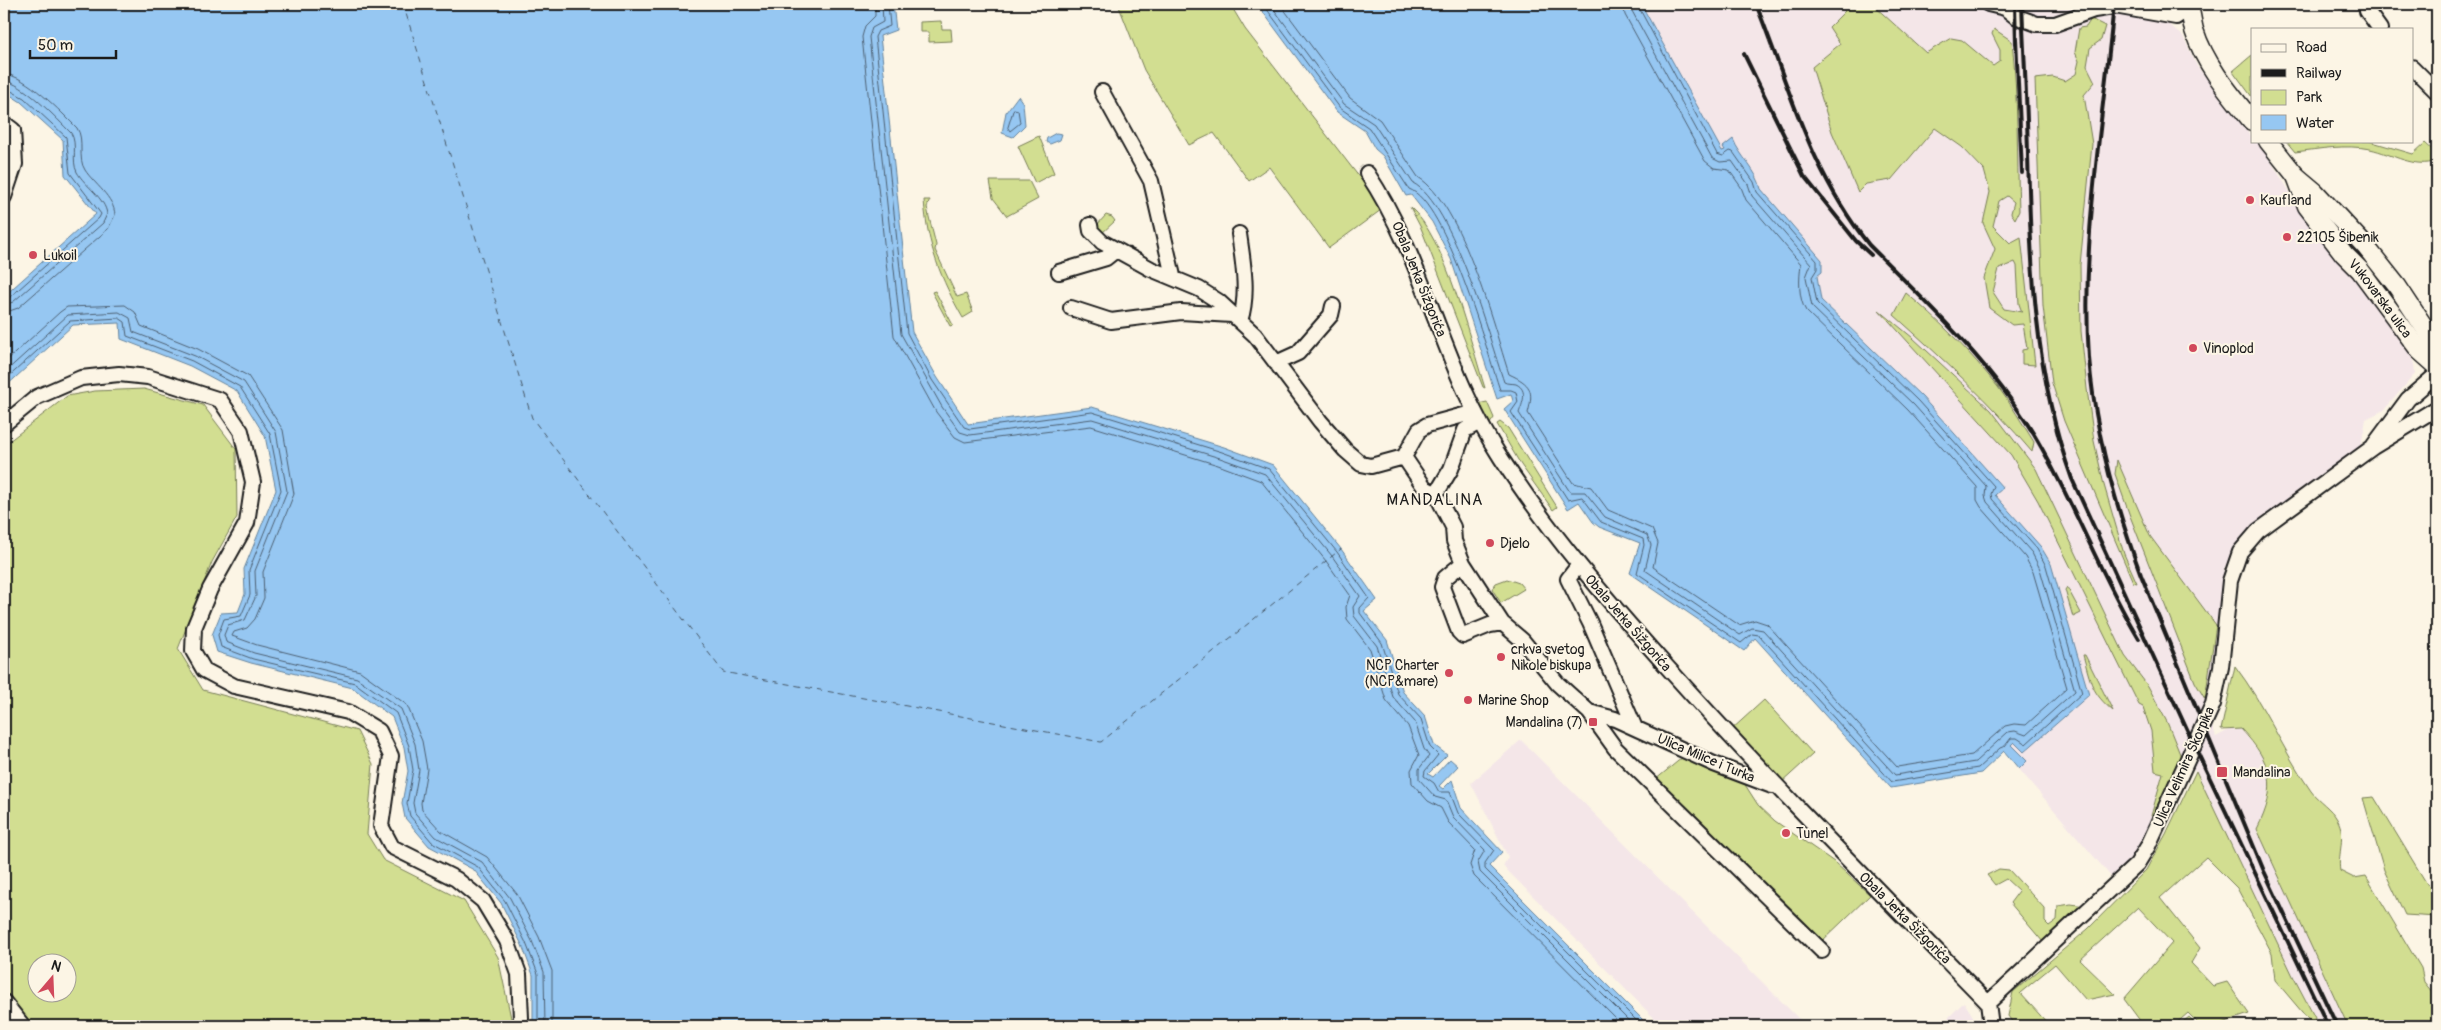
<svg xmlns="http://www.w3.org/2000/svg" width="2441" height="1030" font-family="Pangolin,sans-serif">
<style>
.built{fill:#f4e6e8}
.green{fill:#d2de91;stroke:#777d56;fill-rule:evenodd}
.water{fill:#96c7f2;stroke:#65839c}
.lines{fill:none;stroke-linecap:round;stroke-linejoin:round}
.shore{stroke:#4d6072;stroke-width:1}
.ferry{stroke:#475867;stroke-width:1;stroke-dasharray:6 5;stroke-linecap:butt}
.minor-casing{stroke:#1c1c1c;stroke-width:18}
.major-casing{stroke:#1c1c1c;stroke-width:21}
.minor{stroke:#fcf5e5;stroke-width:14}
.major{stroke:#fcf5e5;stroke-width:18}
.rail{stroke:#1c1c1c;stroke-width:4}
.poi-dot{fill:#d1495b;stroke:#fcf5e5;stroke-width:2}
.labels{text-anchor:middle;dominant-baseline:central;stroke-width:4;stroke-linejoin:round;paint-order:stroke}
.poi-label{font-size:14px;fill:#1c1c1c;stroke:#fcf5e5;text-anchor:start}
.street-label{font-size:14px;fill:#1c1c1c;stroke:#fcf5e5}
.quarter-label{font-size:16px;letter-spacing:1px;fill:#1c1c1c;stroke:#fcf5e5}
</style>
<rect width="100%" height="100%" fill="#fcf5e5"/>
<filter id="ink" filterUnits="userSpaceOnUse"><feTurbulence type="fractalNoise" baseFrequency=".02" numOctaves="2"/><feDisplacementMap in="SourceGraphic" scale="10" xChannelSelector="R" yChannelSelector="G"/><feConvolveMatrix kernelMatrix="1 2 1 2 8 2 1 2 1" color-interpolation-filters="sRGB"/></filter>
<g filter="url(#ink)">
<path class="built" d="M 1641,4 L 2130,4 L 2171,26 L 2183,36 L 2197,66 L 2252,137 L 2252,141 L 2256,141 L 2270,160 L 2296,202 L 2369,293 L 2410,353 L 2414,364 L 2415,374 L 2384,410 L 2366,419 L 2361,446 L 2262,518 L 2239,540 L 2224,569 L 2212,667 L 2204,706 L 2216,737 L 2229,730 L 2241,729 L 2262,756 L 2271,779 L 2263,816 L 2257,829 L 2348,1026 L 2320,1026 L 2294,978 L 2196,771 L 2182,759 L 2157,817 L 2133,861 L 2114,880 L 2019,769 L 2027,761 L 2010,745 L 2014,742 L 2024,752 L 2089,695 L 2051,564 L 2041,547 L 1995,495 L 2003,488 L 1922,397 L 1821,300 L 1817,276 L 1822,260 L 1761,189 L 1759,180 L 1736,148 L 1733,139 L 1722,152 Z
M 1521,740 L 1806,1026 L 1662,1026 L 1503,866 L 1508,857 L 1471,783 Z
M 1964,1002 L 1979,1026 L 1940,1026 Z"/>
<path class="green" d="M 1118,4 L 1230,4 L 1245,29 L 1373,195 L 1381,210 L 1329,248 L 1269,167 L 1249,181 L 1214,133 L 1189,145 L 1144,70 Z
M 1836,4 L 1872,4 L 1926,53 L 1951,38 L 1962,40 L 1993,66 L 2000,61 L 2000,50 L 1992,34 L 1994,29 L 2012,41 C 2018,97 2017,154 2019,211 L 2015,219 L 2011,213 L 2014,202 L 2007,196 L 1999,201 L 1993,226 L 2010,243 L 2021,237 L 2035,365 L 2022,364 L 2022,350 L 2027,349 L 2023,324 L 2012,325 L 1989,308 L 1984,278 L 1995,249 L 1983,223 L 1990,192 L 1984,170 L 1962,147 L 1935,128 L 1891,180 L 1866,184 L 1858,192 L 1832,132 L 1812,67 L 1840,44 L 1829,27 L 1845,11 ZM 2015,262 L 2017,266 L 2019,304 L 2022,312 L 2004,309 L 1993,292 L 1999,269 Z
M 2091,19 L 2105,26 L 2101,40 L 2090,48 L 2087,66 L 2095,82 L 2084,95 L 2092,144 L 2080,265 L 2081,331 L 2087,389 L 2094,441 L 2104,485 L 2124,554 L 2137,583 L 2133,582 L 2064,421 L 2052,383 L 2043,306 L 2035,79 L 2053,77 L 2065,81 L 2076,74 L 2079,61 L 2075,52 L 2079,28 L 2086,27 Z
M 941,21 L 942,29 L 951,29 L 952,41 L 929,42 L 929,32 L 920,32 L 920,22 Z
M 2252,55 L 2252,97 L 2233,71 Z
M 1039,136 L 1054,173 L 1035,183 L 1018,146 Z
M 2286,141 L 2369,141 L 2413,154 L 2425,143 L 2437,154 L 2437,161 C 2414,169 2393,154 2370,149 C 2345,144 2320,149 2295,152 Z
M 990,181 L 1029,181 L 1038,199 L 1007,216 L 993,198 Z
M 924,200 L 930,200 L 927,207 L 929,217 L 936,245 L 935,250 L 957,297 L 966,294 L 973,312 L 963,318 C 941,280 927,244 924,200 Z
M 1410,207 C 1446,238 1470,341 1485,388 L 1483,387 L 1421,228 Z
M 1106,215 L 1112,217 L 1115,221 L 1101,234 L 1096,226 Z
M 935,291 L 953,325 L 950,326 L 932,292 Z
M 1906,293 C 1939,320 1970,352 1998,387 C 2011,404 2022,423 2034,442 L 2032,452 C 1990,402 1943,359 1894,315 Z
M 1879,310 L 1913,338 L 1991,410 L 2036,469 L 2125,656 L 2148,686 L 2167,722 L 2182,759 L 2157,817 L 2151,816 L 2163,773 L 2155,771 L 2151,731 L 2143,707 L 2139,705 L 2038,501 L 2011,455 Z
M 144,389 L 203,405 L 236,449 L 237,517 L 212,562 L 178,649 L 203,690 L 357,731 L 373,764 L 367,834 L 383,860 L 464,901 L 498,957 L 511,1018 L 508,1026 L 4,1026 L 4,445 L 67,396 L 95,391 ZM 38,962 L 68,962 L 68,992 L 38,992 Z
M 1487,402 L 1494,418 L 1489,425 L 1478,404 Z
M 1500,422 L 1508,428 L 1557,507 L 1553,510 L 1521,465 L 1497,424 Z
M 2117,460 L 2150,536 L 2216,625 L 2205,699 L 2195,682 L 2130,516 L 2115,474 Z
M 1507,579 L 1519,583 L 1524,589 L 1501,603 L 1492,589 L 1496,583 Z
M 2067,587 L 2081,613 L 2073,617 L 2065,590 Z
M 2083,655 L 2085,655 L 2113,711 C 2091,692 2091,683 2083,655 Z
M 2235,666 C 2265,705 2283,751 2311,791 C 2318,801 2331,808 2337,819 C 2347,835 2337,854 2340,871 L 2354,878 L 2366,876 L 2421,968 L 2424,982 L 2437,998 L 2437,1026 L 2348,1026 L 2257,829 C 2278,787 2273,763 2241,729 L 2221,730 Z
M 1764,700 L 1813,754 L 1780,784 L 1731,730 Z
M 1683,757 L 1742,780 L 1758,805 L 1775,821 L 1834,862 L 1870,895 L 1819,944 L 1655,780 Z
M 2196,771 L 2294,978 L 2315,1018 L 2313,1025 L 2275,980 L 2272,953 L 2237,888 L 2206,857 L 2160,898 L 2200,948 L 2191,963 L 2213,986 L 2227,982 L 2249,1014 L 2214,1026 L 2201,1026 L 2188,1013 L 2173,1026 L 2144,1026 L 2124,999 L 2172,943 L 2138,907 L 2080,960 L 2115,994 L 2086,1000 L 2055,964 L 2020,993 L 2050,1026 L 2015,1026 L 2008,1016 L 2013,992 L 2088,929 L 2146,870 L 2166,834 Z
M 2374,797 L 2427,884 L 2437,895 L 2437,917 L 2405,915 L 2384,870 L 2363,798 Z
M 1999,869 L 2009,870 L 2045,909 L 2045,922 L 2049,926 L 2057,920 L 2058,906 L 2071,904 L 2085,906 L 2043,942 L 2010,903 L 2019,891 L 2006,879 L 1995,885 L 1987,875 Z
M 2189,1017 L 2198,1026 L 2178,1026 Z"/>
<path class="water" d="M 4,4 L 893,4 L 896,30 L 880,36 L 912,332 L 937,377 L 968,424 L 1092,407 L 1224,447 L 1273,465 L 1341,549 L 1377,600 L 1364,611 L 1387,640 L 1403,692 L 1425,716 L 1434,745 L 1447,755 L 1428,774 L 1433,777 L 1450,759 L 1458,766 L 1439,786 L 1443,789 L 1452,780 L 1461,808 L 1502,852 L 1489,866 L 1649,1026 L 533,1026 L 533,975 L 522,945 L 501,903 L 474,870 L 429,846 L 405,818 L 402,803 L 408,771 L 404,747 L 392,717 L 353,688 L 251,663 L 217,652 L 212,635 L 221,613 L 238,612 L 245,594 L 244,569 L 276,490 L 265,436 L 237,391 L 190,366 L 121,339 L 120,323 L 73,325 L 4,388 L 4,296 L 96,214 L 65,175 L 63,140 L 21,102 L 4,91 Z
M 1257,4 L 1641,4 L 1722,151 L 1725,150 L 1723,147 L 1733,139 C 1740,157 1757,170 1761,189 L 1822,260 L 1822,272 L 1817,276 L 1821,300 L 1922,397 L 2003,488 L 1995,495 L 2041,547 L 2051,564 L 2089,695 L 2024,752 L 2014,742 L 2011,745 L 2027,761 L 2019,769 L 2004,751 L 1981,773 L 1891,788 L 1755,638 L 1744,651 L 1630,573 L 1640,543 L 1599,527 L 1593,522 L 1579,502 L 1568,509 L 1504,409 L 1513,401 L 1511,394 L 1497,399 L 1451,259 L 1432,222 L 1411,195 L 1406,196 L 1383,156 L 1375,149 L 1365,131 L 1337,112 Z
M 1018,96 L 1023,103 L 1025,125 L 1013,137 L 1002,133 L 1006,112 Z
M 1056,133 L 1062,134 L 1060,140 L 1050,144 L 1046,142 L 1047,138 Z"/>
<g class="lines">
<path class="shore" d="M 875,4 L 875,16 L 865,26 L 862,37 L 894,336 L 936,412 L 955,437 L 965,442 L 1091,426 L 1218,465 L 1261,481 L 1326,561 L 1350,595 L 1346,607 L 1347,619 L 1370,649 L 1386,700 L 1408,726 L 1419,755 L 1411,770 L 1412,783 L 1428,801 L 1441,808 L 1448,822 L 1475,850 L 1470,865 L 1474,876 L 1623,1026
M 882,4 L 883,22 L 872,28 L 869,37 L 901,334 L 942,407 L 960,432 L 970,435 L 1092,419 L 1220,458 L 1265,474 L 1332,556 L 1360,596 L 1353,607 L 1354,616 L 1377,646 L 1393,697 L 1415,722 L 1424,749 L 1429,756 L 1419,769 L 1419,779 L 1435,797 L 1446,800 L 1453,817 L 1485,850 L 1478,862 L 1480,872 L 1634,1026
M 888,4 L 890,26 L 878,31 L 875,37 L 907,333 L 932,380 L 964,427 L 970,429 L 1092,412 L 1222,452 L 1269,469 L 1337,552 L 1369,598 L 1360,608 L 1360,613 L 1382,643 L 1398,694 L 1421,719 L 1430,747 L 1438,755 L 1425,771 L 1424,776 L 1434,783 L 1439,792 L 1450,792 L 1458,813 L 1494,850 L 1485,863 L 1485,869 L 1642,1026
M 1263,4 L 1340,108 L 1369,128 L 1409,189 C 1446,202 1487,351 1500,390 L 1511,390 L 1516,392 L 1518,402 L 1511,412 L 1568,500 L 1582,497 L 1601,522 L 1643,539 L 1644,545 L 1637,573 L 1741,643 L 1752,634 L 1759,635 L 1892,782 L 1978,768 L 2000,748 L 2005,746 L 2011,738 L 2017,738 L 2026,744 L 2082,693 L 2046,566 L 2037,549 L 1992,499 L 1991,494 L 1994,486 L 1918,401 L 1817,303 L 1812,277 L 1817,269 L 1817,261 L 1757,192 L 1754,182 L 1733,152 L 1730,151 L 1723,156 L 1717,154 L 1637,4
M 1270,4 L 1344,104 L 1374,124 L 1413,183 C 1453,204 1489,338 1504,382 C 1507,384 1512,383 1516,384 C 1529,390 1522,404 1519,413 L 1570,492 L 1585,492 L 1605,517 L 1647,535 L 1651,545 L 1645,570 L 1740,635 L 1752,628 L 1763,630 L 1895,775 L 1975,762 L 2008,732 L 2015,731 L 2026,735 L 2075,691 L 2040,569 L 2032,553 L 1987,502 L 1985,496 L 1986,486 L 1914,405 L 1812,307 L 1806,277 L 1811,264 L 1752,196 L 1748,184 L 1732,161 L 1720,162 L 1712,158 L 1632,11 L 1630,4
M 1280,4 L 1350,98 L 1380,120 L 1418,177 C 1462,204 1493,325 1509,374 C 1531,384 1534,390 1528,413 L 1573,483 L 1591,487 L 1608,510 L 1652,529 L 1658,543 L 1653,567 L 1739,625 L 1755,620 L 1767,624 L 1897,767 L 1972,755 L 2005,726 L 2014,724 L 2026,725 L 2067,688 L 2033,572 L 2025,557 L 1981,507 L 1977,500 L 1977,487 L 1908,410 L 1806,311 C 1798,298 1799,279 1801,264 L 1746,200 L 1741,187 L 1729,170 L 1714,168 L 1705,161 L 1625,15 L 1623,4
M 4,74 C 26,75 61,112 77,128 C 85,140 77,158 85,170 C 94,184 114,197 115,215 L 108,229 L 18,308 L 4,313
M 4,81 C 23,82 57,119 71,133 C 78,144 71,161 77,172 C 85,186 105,198 107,214 L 103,223 L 13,302 L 4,305
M 4,87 L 24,98 L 66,137 L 70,173 L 101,214 L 99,218 L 9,298 L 4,299
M 1014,109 L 1018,110 L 1020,123 L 1010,131 L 1008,128 Z
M 4,363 L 60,312 L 67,307 L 125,305 L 135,312 L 141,326 L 198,349 L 248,376 L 283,430 L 294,494 L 263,572 L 264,598 L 255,619 L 247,628 L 234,632 L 232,636 L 257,645 L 360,671 L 407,705 L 422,741 L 427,769 L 421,803 L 422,810 L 441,831 L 487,857 L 517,894 L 539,937 L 552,971 L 552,1026
M 4,373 L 68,315 L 119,312 L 130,318 L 133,332 L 195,356 L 244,382 L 276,432 L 287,491 L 255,571 L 256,596 L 245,620 L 228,625 L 224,635 L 226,642 L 254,653 L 357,678 L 401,709 L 415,744 L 419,770 L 413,803 L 415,813 L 436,837 L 482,862 L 510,898 L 532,941 L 544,972 L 545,1026
M 4,381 L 70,321 L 119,318 L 125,322 L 127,336 L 192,361 L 240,387 L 270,434 L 281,490 L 249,570 L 250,595 L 241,616 L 224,619 L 218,635 L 221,647 L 253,659 L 355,683 L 396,713 L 409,746 L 413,770 L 407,803 L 410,816 L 432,842 L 478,867 L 505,901 L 526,943 L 538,974 L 538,1026"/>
<path class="ferry" d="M 403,4 L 532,418 L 723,672 L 1101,742 L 1341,549"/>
<g class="minor-casing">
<path id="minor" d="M 1988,4 L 2005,8 L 2015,16 L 2037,24 L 2055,24 L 2094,10 L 2132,4
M 2368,4 L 2367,11 L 2380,29
M 2120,7 L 2176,17 L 2189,8
M 2412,67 L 2437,92
M 1102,92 L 1151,181 L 1173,276
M 4,123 L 13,130 L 15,164 L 4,197
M 1367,173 C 1426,261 1443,370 1501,458 C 1550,534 1608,601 1668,668 C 1771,783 1880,892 1988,1003
M 1090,225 L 1091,231 L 1102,242 L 1151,269 L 1199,289 L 1218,301 L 1255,335 L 1320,421 L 1345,450 L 1361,464 L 1371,466 L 1404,457 L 1419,430 L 1427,425 L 1475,412
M 1239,234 C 1243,262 1249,294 1240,321
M 1059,272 L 1106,258 L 1116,250
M 1071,308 L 1111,321 L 1181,312 L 1232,315
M 1276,363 L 1298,353 L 1331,315 L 1333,306
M 4,424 L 37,397 L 81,378 L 119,374 L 148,377 L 220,400 L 241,431 L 253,482 L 247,523 L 210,589 L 194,628 L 193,651 L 204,670 L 234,686 L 348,712 L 379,731 L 391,756 L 381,826 L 392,847 L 456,879 L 483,901 L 507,941 L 519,974 L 521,1018 L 519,1026
M 2374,445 L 2408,399 L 2437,374
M 1404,457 L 1425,488 L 1436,494 L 1453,527 L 1454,541 L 1463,563 L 1502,623
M 1436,494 L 1451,469 L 1465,430 L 1478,423
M 1463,563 L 1445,578 L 1442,587 L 1459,632 L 1463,636 L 1490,625 L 1502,623 L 1522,640 L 1558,684 L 1589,712 L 1615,719 L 1714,764 L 1772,786
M 1578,566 L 1568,579 L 1590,623 L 1635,728
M 1589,712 L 1615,748 L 1822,951
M 4,1002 L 23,1026
M 1988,1003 L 2137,864 L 2148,846 L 2213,704 L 2221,667 L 2230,581 L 2240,552 L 2258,531 L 2373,447 L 2437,408
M 1988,1003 L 1991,1026"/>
</g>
<g class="major-casing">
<g id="major">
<path d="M 2188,4 C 2191,12 2192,22 2194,30 C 2205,65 2230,94 2252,121"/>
<path d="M 2268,141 L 2296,176 L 2315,192 L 2366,247 L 2397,286 L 2436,345 L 2437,350"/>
<path id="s1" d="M 2296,176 L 2307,206 L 2344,254 L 2360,270 L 2420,351 L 2437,366"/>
</g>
</g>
<use href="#minor" class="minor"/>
<use href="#major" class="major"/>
<path class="rail" d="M 1756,4 C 1790,89 1810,171 1869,245 C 1928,304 1989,361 2033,433 C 2073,499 2099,573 2139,639
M 2015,4 L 2016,44
M 2022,4 C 2024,54 2027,104 2028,155 C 2031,265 2034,375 2072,479 L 2194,745 L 2328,1026
M 2114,4 C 2103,121 2081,240 2089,358 C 2095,433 2115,505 2141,575 L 2264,871 L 2337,1026
M 2016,38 L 2022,173
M 1744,54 L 1804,176 L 1856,241 L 1871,255"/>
</g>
</g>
<g class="poi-dot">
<circle cx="2250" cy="200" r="5"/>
<circle cx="2287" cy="237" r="5"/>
<circle cx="33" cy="255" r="5"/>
<circle cx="2193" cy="348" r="5"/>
<circle cx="1490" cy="543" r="5"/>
<circle cx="1501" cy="657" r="5"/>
<circle cx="1449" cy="673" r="5"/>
<circle cx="1468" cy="700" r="5"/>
<rect x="1588" y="717" width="10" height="10" rx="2.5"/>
<rect x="2216" y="766" width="12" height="12" rx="2.5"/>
<circle cx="1786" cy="833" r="5"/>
</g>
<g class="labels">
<g class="poi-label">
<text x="2260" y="200">Kaufland</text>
<text x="2297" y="237">22105 Šibenik</text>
<text x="43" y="255">Lukoil</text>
<text x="2203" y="348">Vinoplod</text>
<text x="1500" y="543">Djelo</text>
<text x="1511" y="649">crkva svetog<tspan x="1511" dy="16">Nikole biskupa</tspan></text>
<text x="1439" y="665" text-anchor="end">NCP Charter<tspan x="1439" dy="16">(NCP&amp;mare)</tspan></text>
<text x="1478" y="700">Marine Shop</text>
<text x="1583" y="722" text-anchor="end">Mandalina (7)</text>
<text x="2233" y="772">Mandalina</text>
<text x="1796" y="833">Tunel</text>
</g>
<g class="street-label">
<text transform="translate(1419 279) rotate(68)">Obala Jerka Šižgorića</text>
<text stroke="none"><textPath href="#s1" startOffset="150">Vukovarska ulica</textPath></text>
<text transform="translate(1628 623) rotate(49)">Obala Jerka Šižgorića</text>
<text transform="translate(1706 758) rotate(23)">Ulica Milice i Turka</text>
<text transform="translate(2184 767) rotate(-66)">Ulica Velimira Škorpika</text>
<text transform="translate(1905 918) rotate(45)">Obala Jerka Šižgorića</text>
</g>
<g class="quarter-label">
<text x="1435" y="500">MANDALINA</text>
</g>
</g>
<rect width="2441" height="1030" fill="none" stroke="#fcf5e5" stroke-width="20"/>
<rect x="10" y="10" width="2421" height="1010" fill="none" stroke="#1c1c1c" stroke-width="2" filter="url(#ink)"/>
<rect x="2251" y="28" width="162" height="115" fill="#fcf5e5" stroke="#a29e95"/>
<rect x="2261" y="44" width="25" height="8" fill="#fcf5e5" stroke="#a29e95"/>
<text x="2296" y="52" font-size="15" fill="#1c1c1c">Road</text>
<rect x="2261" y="69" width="25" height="8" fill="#1c1c1c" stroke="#a29e95"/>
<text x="2296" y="78" font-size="15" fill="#1c1c1c">Railway</text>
<rect x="2261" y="90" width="25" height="15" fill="#d2de91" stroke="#a29e95"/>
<text x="2296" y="102" font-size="15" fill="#1c1c1c">Park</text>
<rect x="2261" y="115" width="25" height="15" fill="#96c7f2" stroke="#a29e95"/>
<text x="2296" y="128" font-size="15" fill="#1c1c1c">Water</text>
<g transform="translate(52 978) rotate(19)"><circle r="24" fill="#fcf5e5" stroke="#a29e95"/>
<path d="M0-4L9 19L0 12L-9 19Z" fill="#d1495b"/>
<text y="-8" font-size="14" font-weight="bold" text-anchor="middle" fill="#1c1c1c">N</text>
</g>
<path d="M30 50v8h86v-8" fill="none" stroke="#1c1c1c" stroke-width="2.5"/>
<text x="38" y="50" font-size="15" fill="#1c1c1c" stroke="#fcf5e5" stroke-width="4" paint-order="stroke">50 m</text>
</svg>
